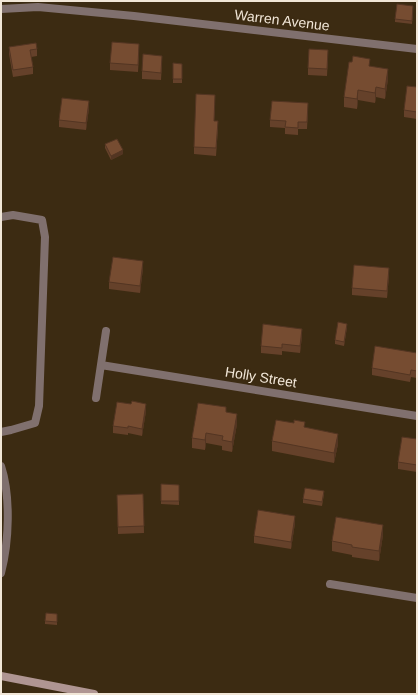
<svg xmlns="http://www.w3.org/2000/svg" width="418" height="695" font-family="Arial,sans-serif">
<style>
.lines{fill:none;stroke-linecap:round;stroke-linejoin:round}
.lane{stroke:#80706e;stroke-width:8}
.street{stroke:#80706e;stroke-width:8}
.secondary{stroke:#af9592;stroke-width:8}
.wall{fill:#65412a}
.shaded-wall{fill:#533522}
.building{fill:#764c31;stroke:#533522}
.labels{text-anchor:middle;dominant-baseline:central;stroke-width:3;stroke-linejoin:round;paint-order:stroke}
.street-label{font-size:14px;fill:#f1e6d7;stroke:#3c2b12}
</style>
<rect width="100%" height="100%" fill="#3c2b12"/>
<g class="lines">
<path class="lane" d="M 1,217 L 13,215 L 42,220 L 45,237 L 39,406 L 35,423 L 11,430 L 1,432"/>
<path class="street" d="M 1,9 L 38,7 L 134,16 L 417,49
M 101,365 L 417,416
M 96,398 L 106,331
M 1,466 C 11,497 9,542 1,573
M 330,584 L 417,598"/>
<path class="secondary" d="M 1,676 L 94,694"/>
</g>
<path class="wall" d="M 413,10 L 412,24 L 395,22 L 395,19 Z
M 417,10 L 417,24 L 416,24 Z
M 9,47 L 37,49 L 37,56 L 31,57 L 33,67 L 33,74 L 13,77 L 9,54 Z
M 139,51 L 138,72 L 110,70 L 110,63 Z
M 328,57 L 327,76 L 308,75 L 308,68 Z
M 162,63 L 161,80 L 142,79 L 142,71 Z
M 173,63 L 182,64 L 182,83 L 173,83 Z
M 370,66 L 388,79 L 385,99 L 376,97 L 375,103 L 358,100 L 357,109 L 344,107 L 344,97 Z
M 417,87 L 417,119 L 404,117 L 404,110 Z
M 215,102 L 214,121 L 218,128 L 216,156 L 194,154 L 194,147 Z
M 89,108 L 86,130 L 59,127 L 59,120 Z
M 308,110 L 307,129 L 298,129 L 298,135 L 285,134 L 285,128 L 270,127 L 270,120 Z
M 105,144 L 123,154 L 111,160 L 105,148 Z
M 143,268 L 140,293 L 109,289 L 109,282 Z
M 389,275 L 387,298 L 352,295 L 352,288 Z
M 347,327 L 344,346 L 335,344 L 335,340 Z
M 302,336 L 300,353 L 282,351 L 282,355 L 261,353 L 261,346 Z
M 417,353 L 417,378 L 411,377 L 410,382 L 372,375 L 372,368 Z
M 131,404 L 146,411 L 142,436 L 128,433 L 128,435 L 113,433 L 113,426 Z
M 226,412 L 237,424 L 232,452 L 222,450 L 222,446 L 206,443 L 205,450 L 192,448 L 192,438 Z
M 305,428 L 338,444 L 334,463 L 272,451 L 272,441 Z
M 417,439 L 417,472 L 398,469 L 398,462 Z
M 161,484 L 179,485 L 179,505 L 161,504 Z
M 143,494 L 144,533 L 118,534 L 117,495 Z
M 324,494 L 322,506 L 303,503 L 303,499 Z
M 295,523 L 291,549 L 254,543 L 254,536 Z
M 383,535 L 379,561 L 352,557 L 352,555 L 332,551 L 332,541 Z
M 57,614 L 57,625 L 45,624 L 45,621 Z"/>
<path class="shaded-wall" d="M 139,44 L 139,51 L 138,72 L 138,65 Z
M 388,69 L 388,79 L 385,99 L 385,89 Z
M 376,87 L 376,97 L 375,103 L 375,93 Z
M 358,90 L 358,100 L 357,109 L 357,99 Z
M 89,101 L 89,108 L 86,130 L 86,123 Z
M 123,150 L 123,154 L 111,160 L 111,156 Z
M 143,261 L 143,268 L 140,293 L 140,286 Z
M 389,268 L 389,275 L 387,298 L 387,291 Z
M 347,324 L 347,327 L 344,346 L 344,342 Z
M 302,329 L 302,336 L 300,353 L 300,346 Z
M 146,404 L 146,411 L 142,436 L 142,429 Z
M 237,414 L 237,424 L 232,452 L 232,442 Z
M 206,433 L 206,443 L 205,450 L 205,440 Z
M 338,434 L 338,444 L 334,463 L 334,453 Z
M 295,516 L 295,523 L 291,549 L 291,542 Z
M 383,525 L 383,535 L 379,561 L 379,551 Z"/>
<path class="building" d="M 397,4 L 413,6 L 412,21 L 395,19 Z
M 112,42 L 139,44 L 138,65 L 110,63 Z
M 36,43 L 37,49 L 30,50 L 33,67 L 13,70 L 9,47 Z
M 309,49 L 328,50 L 327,69 L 308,68 Z
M 143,54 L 162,56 L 161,73 L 142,71 Z
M 353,56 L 370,59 L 369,66 L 388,69 L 385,89 L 376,87 L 375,93 L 358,90 L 357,99 L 344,97 L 349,62 L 352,62 Z
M 173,63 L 182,64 L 182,79 L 173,79 Z
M 407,86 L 417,87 L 417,112 L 404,110 Z
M 196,94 L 215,95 L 214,121 L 218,121 L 216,148 L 194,147 Z
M 62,98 L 89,101 L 86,123 L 59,120 Z
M 272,101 L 308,103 L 307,122 L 298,122 L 298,128 L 285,127 L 286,121 L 270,120 Z
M 117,139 L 123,150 L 111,156 L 105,144 Z
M 113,257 L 143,261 L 140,286 L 109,282 Z
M 354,265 L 389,268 L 387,291 L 352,288 Z
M 338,322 L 347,324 L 344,342 L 335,340 Z
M 263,324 L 302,329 L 300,346 L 282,344 L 282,348 L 261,346 Z
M 375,346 L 417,353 L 417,371 L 411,370 L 410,375 L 372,368 Z
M 132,401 L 146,404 L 142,429 L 128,426 L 128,428 L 113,426 L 117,402 L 131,404 Z
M 198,403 L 226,407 L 226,412 L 237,414 L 232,442 L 222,440 L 223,436 L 206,433 L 205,440 L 192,438 Z
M 276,420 L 294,423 L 294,420 L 305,422 L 304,427 L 338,434 L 334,453 L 272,441 Z
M 402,437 L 417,439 L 417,465 L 398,462 Z
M 161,484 L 179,485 L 179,501 L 161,501 Z
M 305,488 L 324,491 L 322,502 L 303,499 Z
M 143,494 L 144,526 L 118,527 L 117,495 Z
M 258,510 L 295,516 L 291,542 L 254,536 Z
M 336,517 L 383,525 L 379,551 L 352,547 L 352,545 L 332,541 Z
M 46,613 L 57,614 L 57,622 L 45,621 Z"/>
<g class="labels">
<g class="street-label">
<text transform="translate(282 20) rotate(7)">Warren Avenue</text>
<text transform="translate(261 377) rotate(9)">Holly Street</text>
</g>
</g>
<rect width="418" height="695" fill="none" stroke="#f1e6d7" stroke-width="4"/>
</svg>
